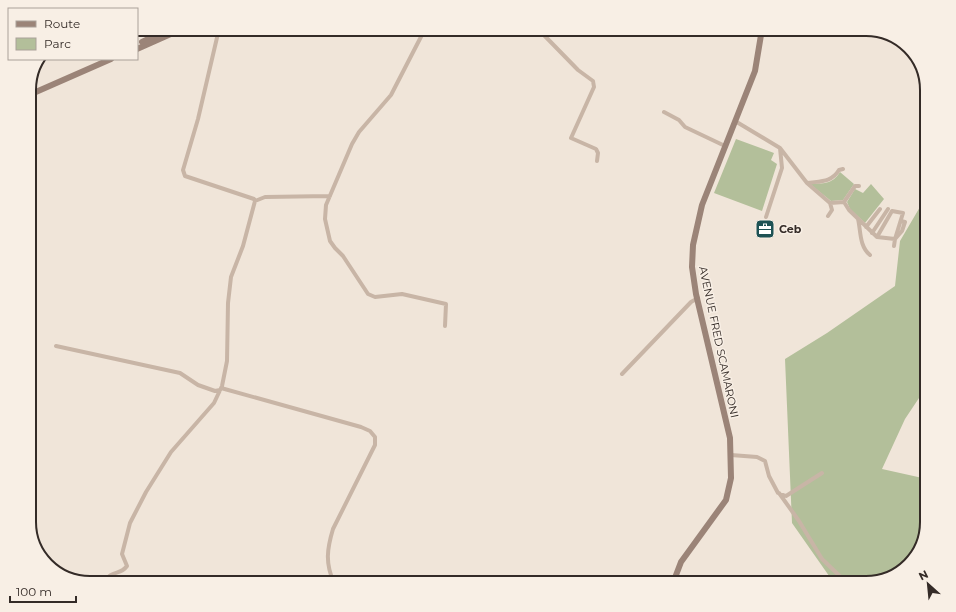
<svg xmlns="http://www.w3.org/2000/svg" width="956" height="612" font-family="Montserrat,sans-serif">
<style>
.green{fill:#b3bf9a}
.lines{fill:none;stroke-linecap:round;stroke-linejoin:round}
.minor{stroke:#c8b5a6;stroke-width:4}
.secondary{stroke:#9b8478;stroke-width:6}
.labels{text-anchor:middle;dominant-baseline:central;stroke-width:3;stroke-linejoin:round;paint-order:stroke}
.poi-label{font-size:11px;font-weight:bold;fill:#342b27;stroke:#f8efe5;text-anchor:start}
.street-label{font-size:11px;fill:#342b27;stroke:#f8efe5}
.rim{fill:none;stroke:#342b27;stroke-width:2}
</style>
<rect width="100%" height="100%" fill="#f0e5d9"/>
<path class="green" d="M 736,139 L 774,153 L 771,160 L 777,164 L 762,211 L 714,193 Z
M 840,172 L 854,184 L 843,200 L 831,201 L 810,184 C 823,183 832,185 840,172 Z
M 871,184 L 884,199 L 865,223 L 850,209 L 847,202 L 855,189 L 863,193 Z
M 927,195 L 927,386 L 905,419 L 882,469 L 927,479 C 927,493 929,509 927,523 C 918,579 883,583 834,583 L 792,523 L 785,359 L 827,333 L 895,286 L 900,241 Z"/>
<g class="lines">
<path class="minor" d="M 425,29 L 391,95 L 359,132 L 352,144 L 326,205 L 325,219 L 330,241 L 335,248 L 343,256 L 368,294 L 375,297 L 402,294 L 446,304 L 445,326
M 538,29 L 578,70 L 593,81 L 594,87 L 571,138 L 596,149 L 598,153 L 597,161
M 891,37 L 895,42 L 913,54
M 664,112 L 679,120 L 685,127 L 725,146
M 735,121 L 780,148 L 807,183 L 830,203 L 844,202 L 849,210 L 877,237 L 895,239 L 894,246
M 807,183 C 820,181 831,183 839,170 L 843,169
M 255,201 L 265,197 L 330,196
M 844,202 L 855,186 L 859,186
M 828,216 L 832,210 L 830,203
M 766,217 L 782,168 L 780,148
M 858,219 C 861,231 859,246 870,255
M 866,227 L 880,209
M 872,233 L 888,209
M 877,237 L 892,211 L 903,213 L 895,239 L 902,231 L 905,222 L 901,221
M 56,346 L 180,373 L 198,385 L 215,391 L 220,390
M 622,374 L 691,302 L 698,298
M 221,388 L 361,427 L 370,431 L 375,437 L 375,445 L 333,529 C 327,549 325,563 334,583
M 731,455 L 757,457 L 765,461 L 769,476 L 778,493 L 786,496 L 822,473
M 779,493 L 799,521 L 822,559 L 847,583
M 103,583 C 112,569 120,576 127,566 L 122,554 L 130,523 L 146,492 L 171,452 L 214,403 L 222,386 L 227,361 L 228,303 L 231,277 L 243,246 L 255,201 L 254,199 L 185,176 L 183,170 L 198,119 L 219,29"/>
<path class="secondary" d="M 142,42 L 169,29
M 137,49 L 182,29
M 29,95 L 111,59
M 673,583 L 681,562 L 726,500 L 731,478 L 730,438 L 696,294 L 692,267 L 693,245 L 702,205 L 755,71 L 762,29"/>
</g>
<defs>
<g id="office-square" transform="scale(1)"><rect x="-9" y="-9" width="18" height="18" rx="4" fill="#1e5254" stroke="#f8efe5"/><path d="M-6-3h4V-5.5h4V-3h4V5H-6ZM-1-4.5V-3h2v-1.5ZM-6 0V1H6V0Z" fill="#fff"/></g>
</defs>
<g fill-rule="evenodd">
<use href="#office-square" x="765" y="229"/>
</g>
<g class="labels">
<g class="poi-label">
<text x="779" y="229">Ceb</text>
</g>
<g class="street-label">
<text transform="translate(719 342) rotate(78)">AVENUE FRED SCAMARONI</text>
</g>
</g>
<path d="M0 0H956V612H0ZM90 36H866A54 54 0 0 1 920 90V522A54 54 0 0 1 866 576H90A54 54 0 0 1 36 522V90A54 54 0 0 1 90 36Z" fill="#f8efe5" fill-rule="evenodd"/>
<path class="rim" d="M90 36H866A54 54 0 0 1 920 90V522A54 54 0 0 1 866 576H90A54 54 0 0 1 36 522V90A54 54 0 0 1 90 36Z"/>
<rect x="8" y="8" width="130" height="52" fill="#f8efe5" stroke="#aaa199"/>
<rect x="16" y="21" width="20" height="6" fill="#9b8478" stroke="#aaa199"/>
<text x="44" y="28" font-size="12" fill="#342b27">Route</text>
<rect x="16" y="38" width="20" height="12" fill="#b3bf9a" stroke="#aaa199"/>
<text x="44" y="48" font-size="12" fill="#342b27">Parc</text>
<g transform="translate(928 584) rotate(333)" stroke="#f8efe5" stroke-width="3" paint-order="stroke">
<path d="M0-3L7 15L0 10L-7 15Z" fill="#342b27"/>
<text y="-6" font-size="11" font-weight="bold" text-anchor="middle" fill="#342b27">N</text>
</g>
<path d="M10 596v6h66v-6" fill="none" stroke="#342b27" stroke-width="2"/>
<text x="16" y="596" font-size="12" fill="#342b27" stroke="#f8efe5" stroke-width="3" paint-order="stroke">100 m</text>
</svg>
